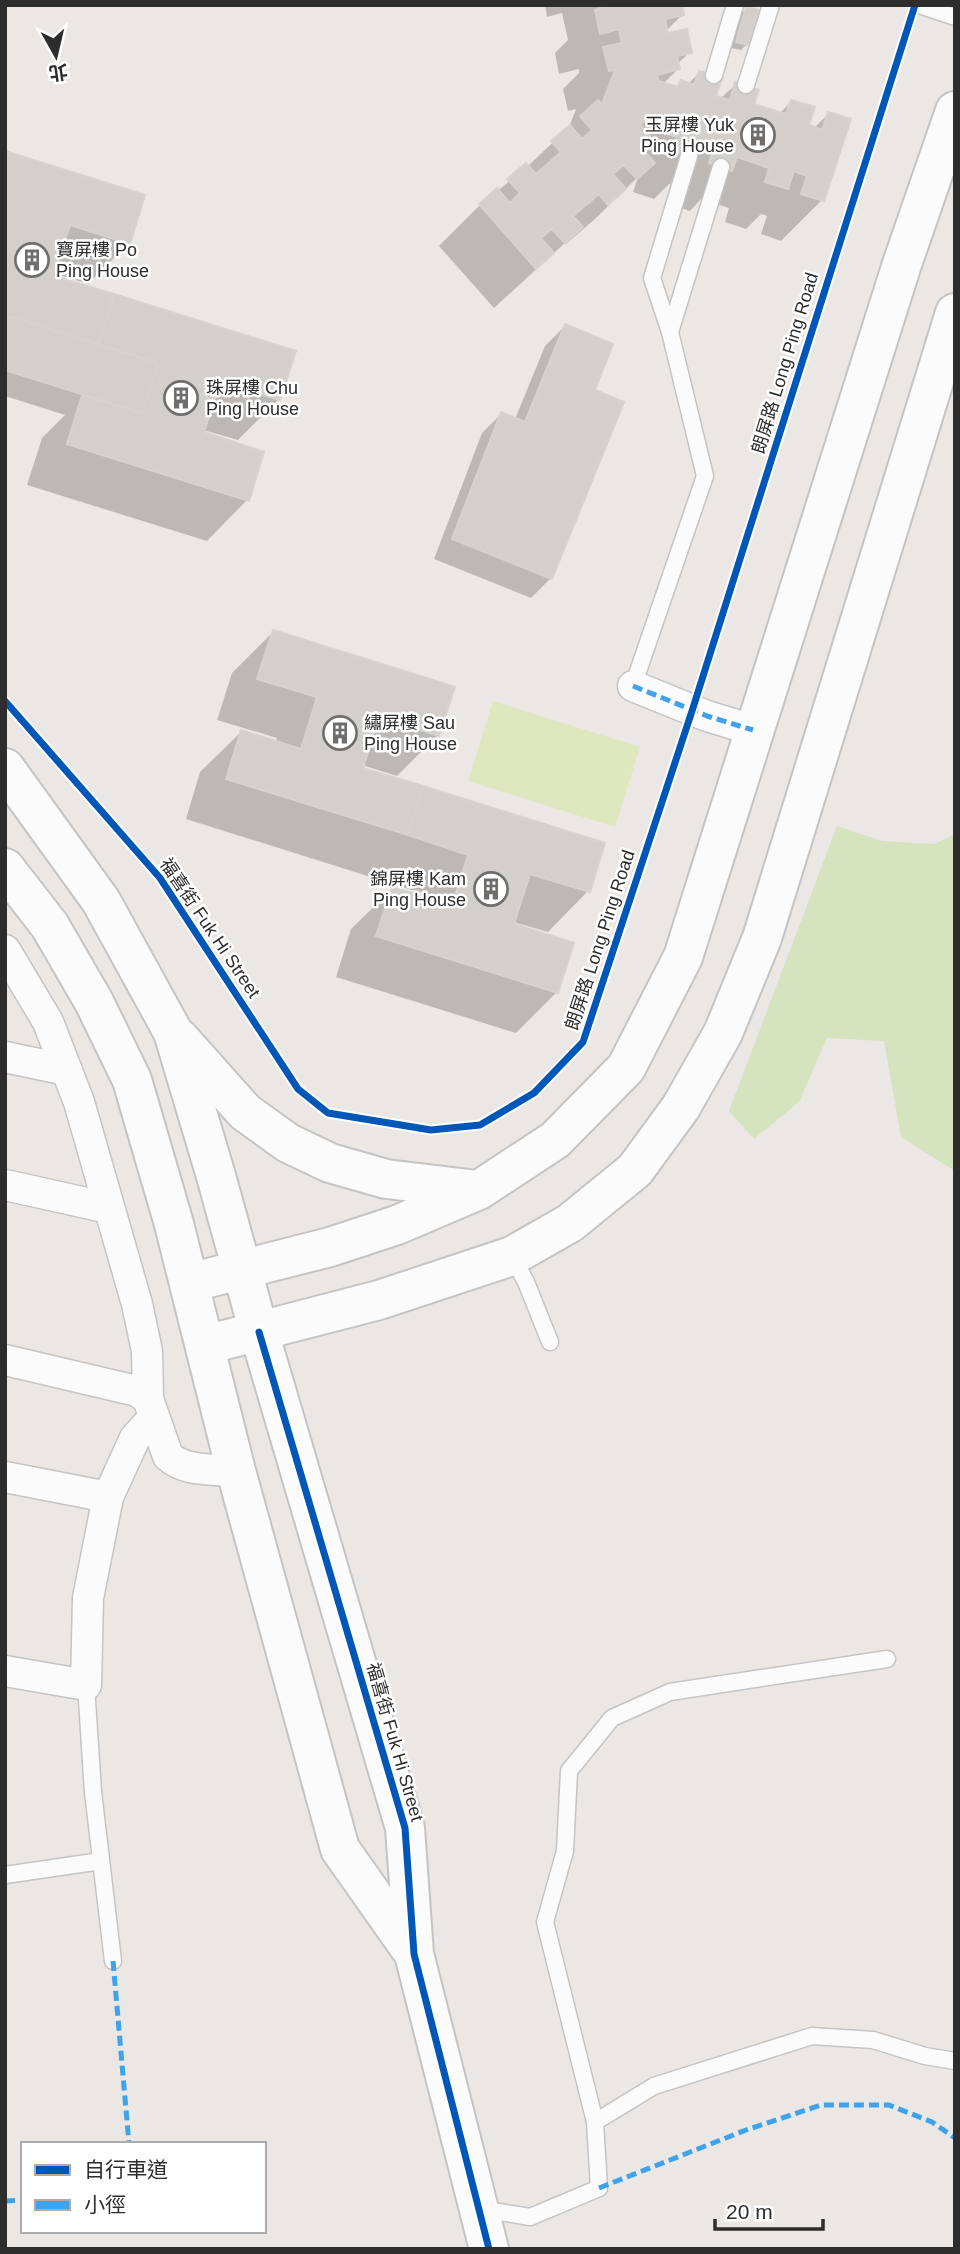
<svg xmlns="http://www.w3.org/2000/svg" width="960" height="2254" font-family="Helvetica,'Noto Sans TC',sans-serif">
<style>
.green{fill:#d5e3bf}
.pitch{fill:#dfe7be}
.shadow{fill:#0003}
.building{fill:#d2cfcd;stroke:#d6d2d0;stroke-width:2}
.lines{fill:none;stroke-linecap:round;stroke-linejoin:round}
.lane-casing{stroke:#c5c4c4;stroke-width:19}
.street-casing{stroke:#c5c4c4;stroke-width:33}
.secondary-casing{stroke:#c5c4c4;stroke-width:42}
.lane{stroke:#fcfbfb;stroke-width:16}
.street{stroke:#fcfbfb;stroke-width:30}
.secondary{stroke:#fcfbfb;stroke-width:38}
.quiet{stroke:#3ea3eb;stroke-width:5;stroke-dasharray:10 5;stroke-linecap:butt}
.cycleway-casing{stroke:#fff;stroke-width:11}
.cycleway{stroke:#0057b8;stroke-width:7}
.labels{text-anchor:middle;dominant-baseline:central;stroke-width:5;stroke-linejoin:round;paint-order:stroke}
.poi-label{font-size:18px;fill:#2d2d2d;stroke:#fff;text-anchor:start}
.street-label{font-size:18px;fill:#2d2d2d;stroke:#fff}
</style>
<rect width="100%" height="100%" fill="#ebe7e4"/>
<path class="green" d="M 837,826 L 882,841 L 935,844 L 955,834 L 955,1171 L 901,1137 L 884,1041 L 827,1038 L 799,1102 L 754,1139 L 729,1111 Z"/>
<path class="pitch" d="M 493,701 L 640,747 L 615,827 L 468,781 Z"/>
<path class="shadow" d="M 545,5 L 680,5 L 682,15 L 666,31 L 690,52 L 677,64 L 678,69 L 663,84 L 675,88 L 681,82 L 688,84 L 700,72 L 714,97 L 720,99 L 736,84 L 752,105 L 780,113 L 791,102 L 806,126 L 813,129 L 828,114 L 822,200 L 781,241 L 761,234 L 767,216 L 761,214 L 746,229 L 725,222 L 729,208 L 701,199 L 690,211 L 670,204 L 676,186 L 669,184 L 654,199 L 633,192 L 638,177 L 595,219 L 566,244 L 565,243 L 494,308 L 439,246 L 480,205 L 527,167 L 569,127 L 576,109 L 568,111 L 563,89 L 579,73 L 579,69 L 559,74 L 555,53 L 568,40 L 562,13 L 547,17 Z
M 746,9 L 747,44 L 741,50 L 731,48 L 740,15 Z
M 5,153 L 129,243 L 88,284 L 53,273 L 52,277 L 279,399 L 238,440 L 203,430 L 202,434 L 247,500 L 207,541 L 27,485 L 42,438 L 65,415 L 5,396 Z
M 565,326 L 593,391 L 551,578 L 531,598 L 434,559 L 482,433 L 501,414 L 515,419 L 545,346 Z
M 273,632 L 438,735 L 397,776 L 362,765 L 361,769 L 588,891 L 548,932 L 513,922 L 512,925 L 557,992 L 516,1033 L 336,977 L 351,929 L 392,889 L 427,899 L 428,895 L 186,819 L 200,772 L 241,732 L 276,742 L 277,738 L 217,720 L 232,673 Z"/>
<path class="building" d="M 609,5 L 682,5 L 684,15 L 665,19 L 668,33 L 687,29 L 692,53 L 677,56 L 680,69 L 657,75 L 658,81 L 678,87 L 681,80 L 694,85 L 699,71 L 722,78 L 716,96 L 730,100 L 735,82 L 759,90 L 754,104 L 786,114 L 791,100 L 815,107 L 809,125 L 822,130 L 828,112 L 851,119 L 824,201 L 801,194 L 807,176 L 794,171 L 788,189 L 765,182 L 769,168 L 737,157 L 732,171 L 709,163 L 715,145 L 702,141 L 696,159 L 673,151 L 677,137 L 664,133 L 665,128 L 645,121 L 640,125 L 656,143 L 645,152 L 655,163 L 637,179 L 624,165 L 613,174 L 626,189 L 608,205 L 599,194 L 573,216 L 583,227 L 565,243 L 552,229 L 541,238 L 554,253 L 536,269 L 479,204 L 497,188 L 510,203 L 520,193 L 507,179 L 526,163 L 536,174 L 561,152 L 551,141 L 570,125 L 582,139 L 592,130 L 580,116 L 598,100 L 602,104 L 615,70 L 609,71 L 603,47 L 622,43 L 619,29 L 600,34 L 595,10 Z
M 746,7 L 759,10 L 749,45 L 736,42 Z
M 5,151 L 145,195 L 130,244 L 70,225 L 54,276 L 114,294 L 98,344 L 5,315 L 5,214 L 8,206 L 5,205 Z
M 114,294 L 296,351 L 280,400 L 220,382 L 204,432 L 264,452 L 249,501 L 67,444 L 82,395 L 142,413 L 158,363 L 98,344 Z
M 5,315 L 158,363 L 142,413 L 5,370 Z
M 565,324 L 613,344 L 595,390 L 624,402 L 552,579 L 452,539 L 501,412 L 525,422 Z
M 273,630 L 455,687 L 439,736 L 379,717 L 363,768 L 423,786 L 408,835 L 226,779 L 241,730 L 301,749 L 317,697 L 257,679 Z
M 423,786 L 605,843 L 590,892 L 530,874 L 514,924 L 574,943 L 558,993 L 376,936 L 392,887 L 452,905 L 468,855 L 408,835 Z"/>
<g class="lines">
<g class="lane-casing">
<path id="lane" d="M 919,5 L 955,17
M 714,75 L 735,5
M 746,85 L 771,5
M 670,332 L 721,167
M 633,686 L 705,476 L 670,332 L 652,278 L 689,156
M 512,1256 L 526,1282 L 550,1342
M 86,1685 L 93,1792 L 113,1961
M 5,1875 L 101,1861
M 595,2122 L 654,2086 L 812,2036 L 873,2040 L 925,2056 L 955,2061
M 481,2209 L 530,2217 L 599,2188 L 595,2122 L 545,1922 L 565,1851 L 569,1771 L 612,1718 L 670,1692 L 887,1659"/>
</g>
<g class="street-casing">
<path id="street" d="M 633,686 L 707,716 L 753,730
M 5,950 L 48,1022 L 79,1102 L 137,1304 L 147,1351 L 148,1399 L 168,1456 C 185,1472 214,1469 236,1471
M 5,1057 L 67,1070
M 5,1185 L 109,1208
M 5,1360 L 137,1391 L 148,1399
M 5,1477 L 108,1497
M 5,1671 L 86,1685 L 88,1598 L 108,1497 L 135,1438 L 154,1417"/>
</g>
<g class="secondary-casing">
<path id="secondary" d="M 5,768 L 101,901 L 173,1032 L 216,1176 L 259,1332 L 405,1828 L 414,1954 L 489,2249
M 5,868 L 50,926 L 94,1002 L 132,1080 L 174,1224 L 236,1471 L 340,1849 L 414,1954
M 179,1038 L 245,1112 L 288,1143 L 330,1163 L 386,1179 L 478,1190
M 189,1283 L 330,1247 L 397,1225 L 479,1190 L 555,1140 L 626,1068 L 683,957 L 902,264 L 955,111
M 205,1345 L 379,1300 L 512,1256 L 570,1223 L 635,1170 L 681,1107 L 723,1033 L 762,938 L 955,313"/>
</g>
<use href="#lane" class="lane"/>
<use href="#street" class="street"/>
<use href="#secondary" class="secondary"/>
<path class="quiet" d="M 633,686 L 707,716 L 753,730
M 113,1961 L 129,2144
M 599,2188 L 746,2130 L 821,2105 L 889,2105 L 932,2122 L 955,2138
M 5,2201 L 23,2200"/>
<g class="cycleway-casing">
<path id="cycleway" d="M 5,701 L 160,878 L 298,1089 L 328,1113 L 431,1130 L 480,1125 L 534,1093 L 583,1042 L 692,711 L 915,5
M 259,1332 L 405,1828 L 414,1954 L 489,2249"/>
</g>
<use href="#cycleway" class="cycleway"/>
</g>
<defs>
<g id="building-ring" transform="scale(1.75)"><circle r="9.5" fill="#fff" stroke="#706e6d" stroke-width="1.5"/><path d="M-4-6H4V6H1V3H-1V6H-4ZM-2.5-4.3h1.7v1.8h-1.7ZM.8-4.3h1.7v1.8H.8ZM-2.5-1h1.7V.8h-1.7ZM.8-1h1.7V.8H.8Z" fill="#706e6d"/></g>
</defs>
<g fill-rule="evenodd">
<use href="#building-ring" x="758" y="135"/>
<use href="#building-ring" x="32" y="260"/>
<use href="#building-ring" x="181" y="398"/>
<use href="#building-ring" x="340" y="733"/>
<use href="#building-ring" x="491" y="889"/>
</g>
<g class="labels">
<g class="poi-label">
<text x="734" y="125" text-anchor="end">玉屏樓 Yuk<tspan x="734" dy="21">Ping House</tspan></text>
<text x="56" y="250">寶屏樓 Po<tspan x="56" dy="21">Ping House</tspan></text>
<text x="206" y="388">珠屏樓 Chu<tspan x="206" dy="21">Ping House</tspan></text>
<text x="364" y="723">繡屏樓 Sau<tspan x="364" dy="21">Ping House</tspan></text>
<text x="466" y="879" text-anchor="end">錦屏樓 Kam<tspan x="466" dy="21">Ping House</tspan></text>
</g>
<g class="street-label">
<text transform="translate(785 363) rotate(-73)">朗屏路 Long Ping Road</text>
<text transform="translate(210 928) rotate(56)">福喜街 Fuk Hi Street</text>
<text transform="translate(600 940) rotate(-72)">朗屏路 Long Ping Road</text>
<text transform="translate(395 1742) rotate(74)">福喜街 Fuk Hi Street</text>
</g>
</g>
<rect width="960" height="2254" fill="none" stroke="#2d2d2d" stroke-width="14"/>
<rect x="21" y="2142" width="245" height="91" fill="#ffffff" stroke="#ababab" stroke-width="2"/>
<rect x="35" y="2165" width="35" height="10" fill="#0057b8" stroke="#ababab" stroke-width="2"/>
<text x="84" y="2177" font-size="21" fill="#2d2d2d">自行車道</text>
<rect x="35" y="2200" width="35" height="10" fill="#3ea3eb" stroke="#ababab" stroke-width="2"/>
<text x="84" y="2212" font-size="21" fill="#2d2d2d">小徑</text>
<g transform="translate(56 56) rotate(172)" stroke="#ffffff" stroke-width="5" paint-order="stroke">
<path d="M0-5L12 26L0 18L-12 26Z" fill="#2d2d2d"/>
<text y="-10" font-size="19" font-weight="bold" text-anchor="middle" fill="#2d2d2d">北</text>
</g>
<path d="M715 2219v10h108v-10" fill="none" stroke="#2d2d2d" stroke-width="3.5"/>
<text x="726" y="2219" font-size="21" fill="#2d2d2d" stroke="#ffffff" stroke-width="5" paint-order="stroke">20 m</text>
</svg>
